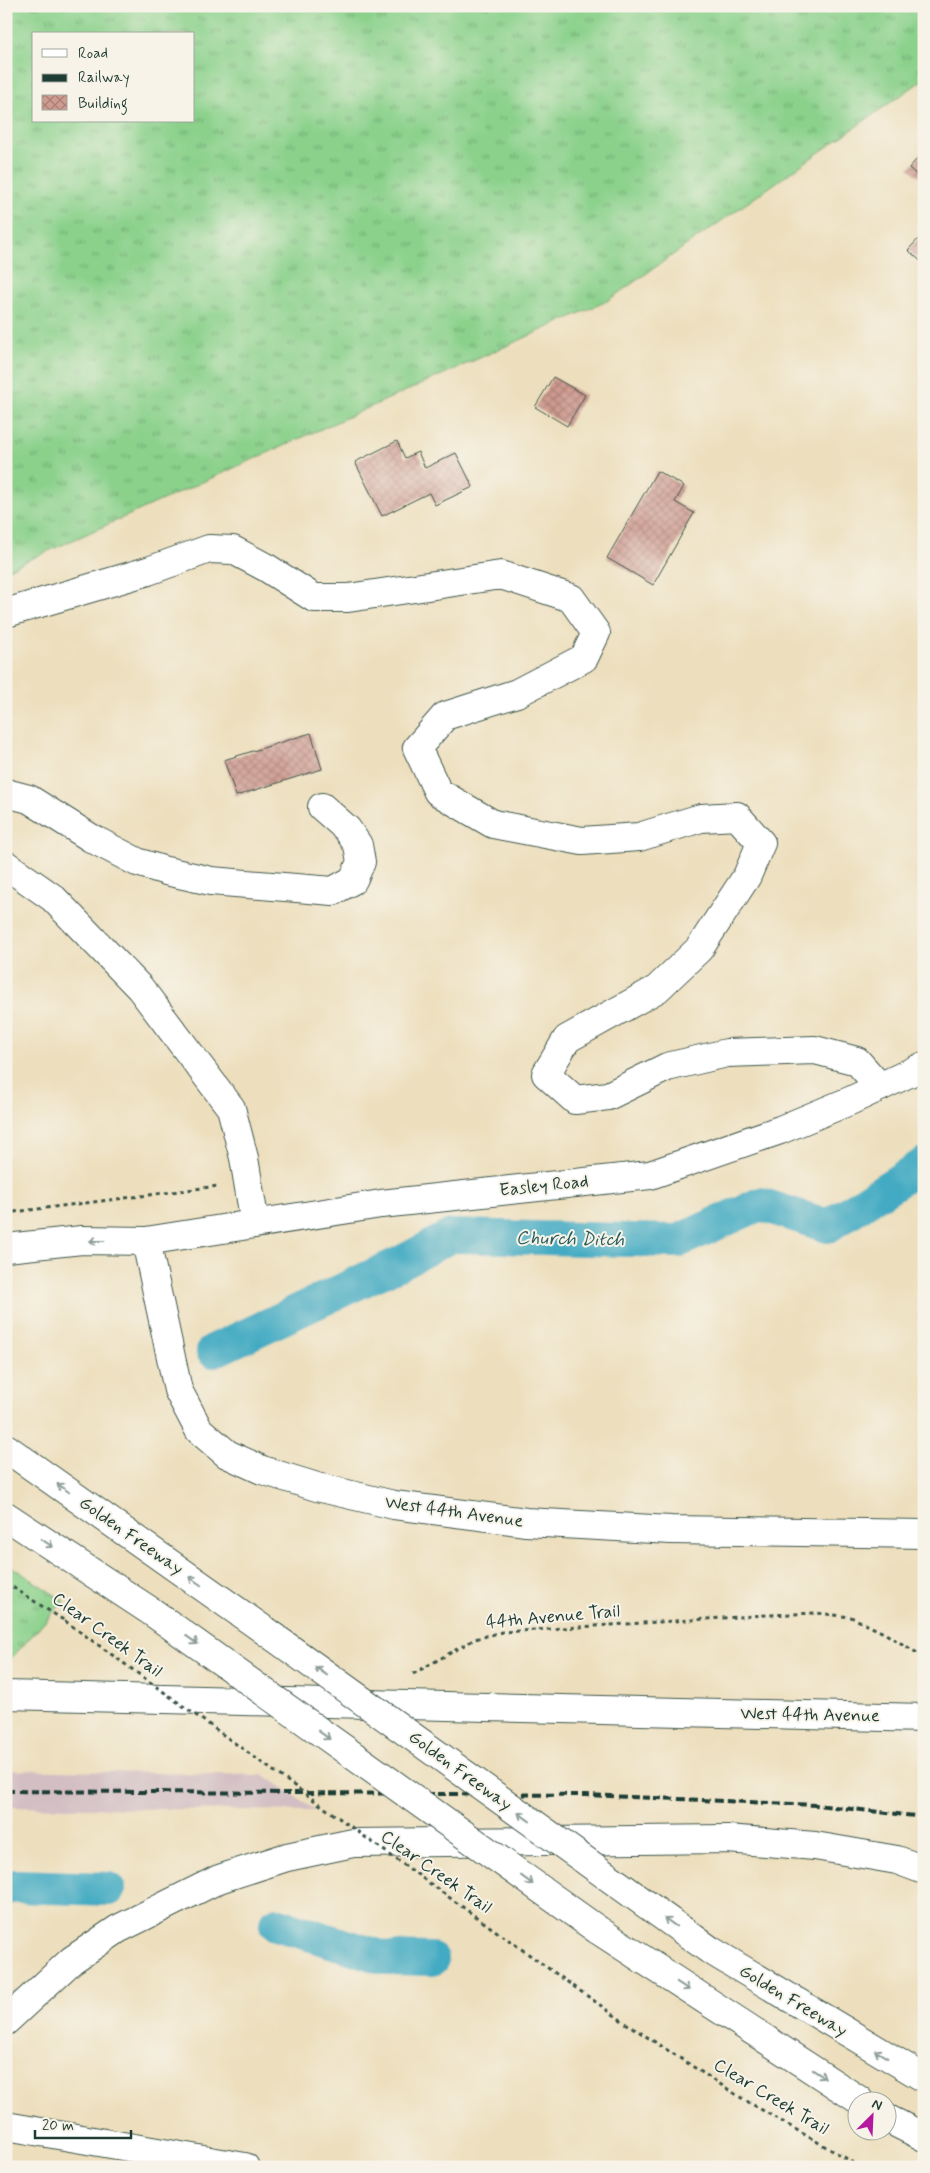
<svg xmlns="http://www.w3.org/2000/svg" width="930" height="2173" font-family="Mynerve,sans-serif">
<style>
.industrial{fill:#d2bec3}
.grass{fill:url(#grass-tufts);stroke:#558760;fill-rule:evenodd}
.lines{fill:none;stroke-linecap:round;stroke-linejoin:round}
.canal{stroke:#42aac2;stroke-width:34}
.building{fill:url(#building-cross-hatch)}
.minor-casing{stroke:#3e5549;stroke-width:30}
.highway-casing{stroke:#3e5549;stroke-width:30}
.path{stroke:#3e5549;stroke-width:3;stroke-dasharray:4 4;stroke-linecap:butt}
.minor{stroke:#fff;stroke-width:28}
.highway{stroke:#fff;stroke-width:28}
.rail{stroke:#1f3d34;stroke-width:4;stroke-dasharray:8 4;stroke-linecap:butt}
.highway-bridge-casing{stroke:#3e5549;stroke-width:30;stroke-linecap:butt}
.path-bridge{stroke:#3e5549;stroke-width:3;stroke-dasharray:4 4;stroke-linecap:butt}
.highway-bridge{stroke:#fff;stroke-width:28}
.oneway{stroke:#8f9e9a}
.labels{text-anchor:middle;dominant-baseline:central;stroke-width:4;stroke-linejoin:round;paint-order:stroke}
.street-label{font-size:18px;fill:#1f3d34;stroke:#f7f3e8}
.water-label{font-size:19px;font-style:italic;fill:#2a5e5f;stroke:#f7f3e8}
</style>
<defs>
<pattern id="grass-tufts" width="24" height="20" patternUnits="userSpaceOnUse" patternTransform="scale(1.25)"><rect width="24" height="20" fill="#8bd18c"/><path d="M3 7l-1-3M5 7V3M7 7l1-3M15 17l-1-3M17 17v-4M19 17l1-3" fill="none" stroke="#71ab73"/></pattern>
<pattern id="building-cross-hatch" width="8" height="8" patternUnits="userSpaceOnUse" patternTransform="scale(1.25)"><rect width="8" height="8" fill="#cf9a90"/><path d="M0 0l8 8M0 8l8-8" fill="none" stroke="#a77f76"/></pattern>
</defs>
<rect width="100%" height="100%" fill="#f7f3e8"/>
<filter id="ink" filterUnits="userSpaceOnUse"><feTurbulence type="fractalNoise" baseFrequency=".02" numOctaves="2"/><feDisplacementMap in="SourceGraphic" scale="10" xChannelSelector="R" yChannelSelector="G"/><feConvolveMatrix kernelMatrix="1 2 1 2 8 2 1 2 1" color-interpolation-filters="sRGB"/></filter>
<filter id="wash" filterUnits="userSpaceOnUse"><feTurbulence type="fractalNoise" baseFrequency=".0096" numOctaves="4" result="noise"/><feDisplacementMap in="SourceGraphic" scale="20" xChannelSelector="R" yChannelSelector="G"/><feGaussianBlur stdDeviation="1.12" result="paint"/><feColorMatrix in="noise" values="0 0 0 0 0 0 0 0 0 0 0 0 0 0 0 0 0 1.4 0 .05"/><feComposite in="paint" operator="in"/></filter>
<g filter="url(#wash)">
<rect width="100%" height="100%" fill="#eddfbd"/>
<path class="industrial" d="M 6,1770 L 264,1775 L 316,1811 L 6,1807 Z"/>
<path class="grass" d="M 6,6 L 924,6 L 924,79 L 607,301 L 6,570 ZM 34,34 L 194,34 L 194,121 L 34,121 Z
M 6,1563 L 64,1601 L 6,1664 Z"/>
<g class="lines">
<path class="canal" d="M 213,1351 L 400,1263 L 451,1236 L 678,1241 L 760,1204 L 828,1226 L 924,1164
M 6,1888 L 17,1886 L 109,1889
M 276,1924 L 385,1958 L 432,1959"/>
</g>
<g id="blocks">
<path class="building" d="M 924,151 L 924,181 L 909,168 Z
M 924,233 L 924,264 L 908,250 Z
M 553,377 L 585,395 L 567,426 L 535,407 Z
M 397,441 L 405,458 L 418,452 L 425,468 L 456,453 L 473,487 L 435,505 L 429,493 L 382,516 L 355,462 Z
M 657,471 L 684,486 L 675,502 L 694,513 L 653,585 L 607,558 Z
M 311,733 L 322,769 L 236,796 L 224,760 Z"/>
</g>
</g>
<g filter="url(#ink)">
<use href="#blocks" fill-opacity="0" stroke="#3e5549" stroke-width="1"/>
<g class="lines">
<g class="minor-casing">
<path id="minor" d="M 6,613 L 148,571 L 209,549 L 233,550 L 267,568 L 314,598 L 348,598 L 501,575 L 571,598 L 596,633 L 584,658 L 517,693 L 445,716 L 417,748 L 438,792 L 493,824 L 582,841 L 639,837 L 701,818 L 737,816 L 761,843 L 747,876 L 699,949 L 657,989 L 567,1039 L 546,1074 L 575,1100 L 608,1096 L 667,1067 L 727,1053 L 815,1050 L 857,1061 L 880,1087
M 6,793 L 29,799 L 91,838 L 137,862 L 166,871 L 211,881 L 333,891 L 353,880 L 361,862 L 358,845 L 347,829 L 322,807
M 6,865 L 53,898 L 140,988 L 231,1108 L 244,1158 L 255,1224
M 924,1066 L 852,1100 L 780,1130 L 650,1175 L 381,1204 L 146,1241 L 178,1390 L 199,1430 L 227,1454 L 262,1470 L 317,1487 L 394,1505 L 526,1522 L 671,1530 L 924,1534
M 6,1695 L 924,1718
M 6,2021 L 72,1960 L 118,1929 L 219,1879 L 287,1857 L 353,1843 L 727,1839 L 815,1846 L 897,1860 L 924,1870
M 6,2126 L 245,2167"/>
</g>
<g class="highway-casing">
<path id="highway" d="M 6,1248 L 82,1240 L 146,1241
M 6,1448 L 264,1630
M 6,1516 L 152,1612
M 598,1930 L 859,2100
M 710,1950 L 924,2078
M 888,2119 L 924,2137"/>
</g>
<path class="path" d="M 6,1213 L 219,1186
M 6,1583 L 65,1621
M 413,1674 L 475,1639 L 502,1632 L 768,1615 L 817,1613 L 851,1617 L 884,1633 L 924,1657
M 482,1921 L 621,2020 L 743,2099 L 861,2167"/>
<use href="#minor" class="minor"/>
<use href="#highway" class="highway"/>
<path class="rail" d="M 6,1791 L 586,1795 L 816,1805 L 924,1817"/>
<g class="highway-bridge-casing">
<path id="highway-bridge" d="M 152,1612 L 598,1930
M 264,1630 L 710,1950"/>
</g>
<path class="path-bridge" d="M 65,1621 L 482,1921"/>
<use href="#highway-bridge" class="highway-bridge"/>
</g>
<defs><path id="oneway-shaft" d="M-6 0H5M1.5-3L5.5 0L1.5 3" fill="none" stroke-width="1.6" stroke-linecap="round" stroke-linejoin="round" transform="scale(1.25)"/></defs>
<g class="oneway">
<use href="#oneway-shaft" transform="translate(97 1241) rotate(-180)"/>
<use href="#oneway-shaft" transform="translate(63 1488) rotate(-145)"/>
<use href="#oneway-shaft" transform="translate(47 1543) rotate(33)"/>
<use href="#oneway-shaft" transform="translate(195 1581) rotate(-145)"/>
<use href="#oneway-shaft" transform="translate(192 1640) rotate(36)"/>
<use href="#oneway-shaft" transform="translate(321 1671) rotate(-144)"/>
<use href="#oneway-shaft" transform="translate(324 1735) rotate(36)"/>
<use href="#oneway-shaft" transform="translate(524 1817) rotate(-144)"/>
<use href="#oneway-shaft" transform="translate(527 1880) rotate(36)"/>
<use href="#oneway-shaft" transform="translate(670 1922) rotate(-144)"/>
<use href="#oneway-shaft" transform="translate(683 1986) rotate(33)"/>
<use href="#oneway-shaft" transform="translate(881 2054) rotate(-149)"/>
<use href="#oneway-shaft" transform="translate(819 2074) rotate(33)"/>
</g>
</g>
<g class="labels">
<g class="street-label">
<text transform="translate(544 1186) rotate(-6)">Easley Road</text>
<text transform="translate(454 1512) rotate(8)">West 44th Avenue</text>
<text transform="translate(131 1536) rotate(35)">Golden Freeway</text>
<text transform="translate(553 1617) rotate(-5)">44th Avenue Trail</text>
<text transform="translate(107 1635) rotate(36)">Clear Creek Trail</text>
<text transform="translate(810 1715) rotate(1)">West 44th Avenue</text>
<text transform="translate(460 1771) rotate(36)">Golden Freeway</text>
<text transform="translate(436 1872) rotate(35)">Clear Creek Trail</text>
<text transform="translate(793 2001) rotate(31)">Golden Freeway</text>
<text transform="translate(771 2097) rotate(31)">Clear Creek Trail</text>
</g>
<g class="water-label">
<text transform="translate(570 1239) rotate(1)">Church Ditch</text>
</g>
</g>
<rect width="930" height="2173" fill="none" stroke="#f7f3e8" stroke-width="25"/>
<rect x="32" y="32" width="162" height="90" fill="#f7f3e8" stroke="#a1aaa0"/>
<rect x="42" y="49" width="25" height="8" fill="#ffffff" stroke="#a1aaa0"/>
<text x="78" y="58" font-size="15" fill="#1f3d34">Road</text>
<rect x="42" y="74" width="25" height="8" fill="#1f3d34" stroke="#a1aaa0"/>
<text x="78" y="82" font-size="15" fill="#1f3d34">Railway</text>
<rect x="42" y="95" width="25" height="15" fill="url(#building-cross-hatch)" stroke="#a1aaa0"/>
<text x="78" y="108" font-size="15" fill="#1f3d34">Building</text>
<g transform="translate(872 2116) rotate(24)"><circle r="24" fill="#f7f3e8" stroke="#a1aaa0"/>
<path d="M0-4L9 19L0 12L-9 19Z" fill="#b5179e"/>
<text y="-8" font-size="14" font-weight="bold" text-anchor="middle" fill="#1f3d34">N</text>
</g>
<path d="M35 2130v8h96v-8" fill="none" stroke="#1f3d34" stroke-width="2.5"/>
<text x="42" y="2130" font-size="15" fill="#1f3d34" stroke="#f7f3e8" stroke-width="4" paint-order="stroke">20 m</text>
</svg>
